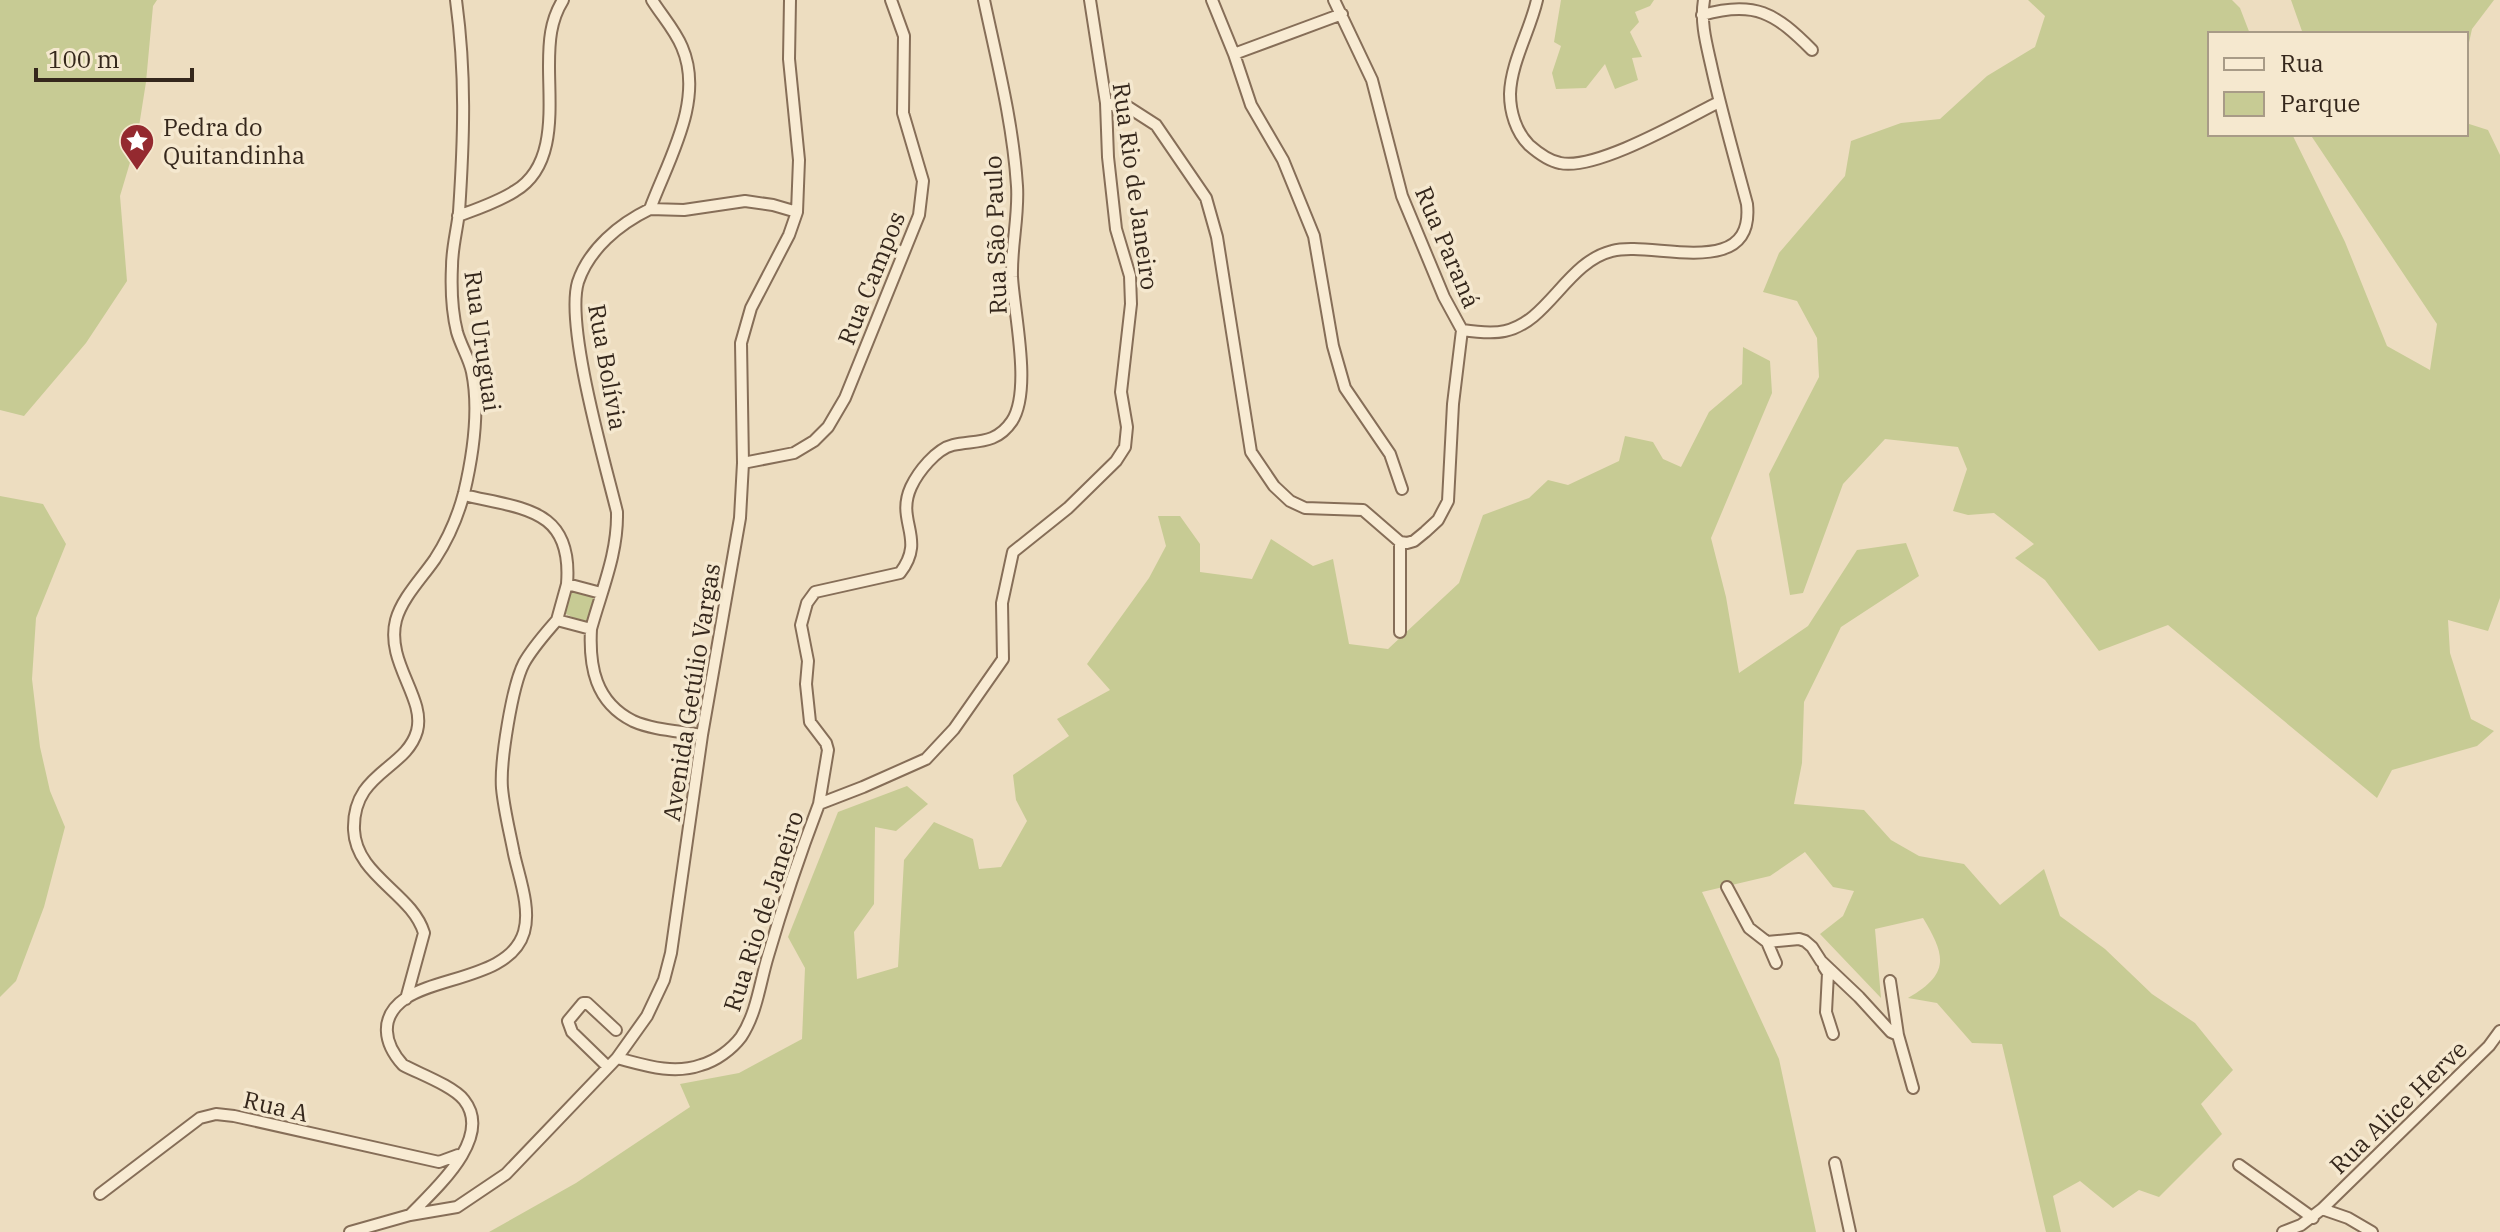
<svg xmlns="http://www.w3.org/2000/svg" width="2500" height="1232" font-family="'IBM Plex Serif',serif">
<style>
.green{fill:#c7cb94}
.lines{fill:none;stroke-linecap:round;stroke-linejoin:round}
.minor-casing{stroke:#866e58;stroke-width:14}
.minor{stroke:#f8ebd3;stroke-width:10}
.labels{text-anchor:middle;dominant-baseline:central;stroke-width:7;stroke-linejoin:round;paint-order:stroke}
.poi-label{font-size:24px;fill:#35271c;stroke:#f5e8cf;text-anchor:start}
.street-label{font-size:24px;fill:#35271c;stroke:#f5e8cf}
</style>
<rect width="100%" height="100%" fill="#edddc0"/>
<path class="green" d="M 0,0 L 157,0 L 153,6 L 146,82 L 137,139 L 120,196 L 127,281 L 86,343 L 24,416 L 0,410 Z
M 1561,0 L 1654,0 L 1650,6 L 1635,12 L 1639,22 L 1630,32 L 1642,57 L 1632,58 L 1638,80 L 1615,89 L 1605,64 L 1586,88 L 1556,89 L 1552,73 L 1561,46 L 1554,42 Z
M 2028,0 L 2232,0 L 2240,8 L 2250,34 L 2210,34 L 2210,134 L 2292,134 L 2345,242 L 2387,346 L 2430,370 L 2437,324 L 2310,134 L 2466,134 L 2466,123 L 2488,130 L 2500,155 L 2500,598 L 2488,631 L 2448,620 L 2450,653 L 2471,719 L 2494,731 L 2477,746 L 2392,770 L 2377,798 L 2168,625 L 2099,651 L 2045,580 L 2015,558 L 2034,544 L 1994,513 L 1968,515 L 1953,511 L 1967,469 L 1958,447 L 1885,439 L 1843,484 L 1803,593 L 1790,595 L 1769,474 L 1819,377 L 1817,338 L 1797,301 L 1763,292 L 1779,253 L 1845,176 L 1851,141 L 1901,123 L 1940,119 L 1987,76 L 2035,47 L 2045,16 Z
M 2291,0 L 2494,0 L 2472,29 L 2466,56 L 2466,34 L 2303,34 Z
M 1743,347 L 1770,361 L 1772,393 L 1711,538 L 1726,597 L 1739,673 L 1808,626 L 1857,550 L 1906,543 L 1919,576 L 1841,627 L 1804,702 L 1802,763 L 1794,804 L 1864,810 L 1891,840 L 1919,856 L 1964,864 L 2000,905 L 2044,869 L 2060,916 L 2105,949 L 2152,994 L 2195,1023 L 2233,1070 L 2201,1104 L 2222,1134 L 2159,1197 L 2139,1190 L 2113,1208 L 2080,1181 L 2053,1196 L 2061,1232 L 2046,1232 L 2002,1044 L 1972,1043 L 1937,1003 L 1908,998 C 1950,974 1946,956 1923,918 L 1875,929 L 1881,998 L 1820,934 L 1843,916 L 1854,891 L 1833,887 L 1805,852 L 1770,876 L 1702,892 L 1779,1059 L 1816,1232 L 489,1232 L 576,1183 L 690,1107 L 680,1084 L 739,1073 L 802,1039 L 805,968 L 788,937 L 838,812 L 907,786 L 928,804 L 896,831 L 875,827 L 874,904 L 854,932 L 857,979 L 898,967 L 904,860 L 934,822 L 973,839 L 979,869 L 1001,867 L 1027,821 L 1016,800 L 1013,775 L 1069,736 L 1057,719 L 1110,690 L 1087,664 L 1149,578 L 1166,546 L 1158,516 L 1180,516 L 1200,544 L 1200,572 L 1252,579 L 1271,539 L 1313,566 L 1333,559 L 1349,644 L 1388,649 L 1459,583 L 1483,515 L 1529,498 L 1548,480 L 1568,485 L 1619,461 L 1625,436 L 1653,442 L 1663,459 L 1681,467 L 1709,412 L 1742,384 Z
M 0,496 L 43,504 L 66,544 L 36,618 L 32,679 L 40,747 L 50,791 L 65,827 L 44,907 L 16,981 L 0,997 Z
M 574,590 L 593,596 L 594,600 L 589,621 L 585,623 L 566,614 C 564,608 568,594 574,590 Z"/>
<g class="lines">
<g class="minor-casing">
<path id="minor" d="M 1212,0 L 1234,54 L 1251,105 L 1283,160 L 1314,236 L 1333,346 L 1345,388 L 1390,454 L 1402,489
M 1537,0 C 1530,31 1511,62 1510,94 C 1510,112 1516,132 1529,145 C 1537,152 1549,161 1560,163 C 1596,171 1685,119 1719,102
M 1702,15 C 1755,0 1775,13 1812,50
M 1234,54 L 1342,14
M 1106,103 L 1128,107 L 1156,125 L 1206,198 L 1217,237 L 1251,452 L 1274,486 L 1290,501 L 1305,508 L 1363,510 L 1400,542 L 1407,543 L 1414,541 L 1425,532 L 1438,520 L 1448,501 L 1453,404 L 1462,330 L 1444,297 L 1402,196 L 1372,80 L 1334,0
M 650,209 L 684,210 L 745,201 L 773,205 L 797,212
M 458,216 C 477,209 498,202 515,191 C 557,166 549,108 549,66 C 549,42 550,21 563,0
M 1462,330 C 1476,332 1492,334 1505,331 C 1548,322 1567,262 1612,251 C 1652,240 1755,282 1747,204 C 1735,159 1722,114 1712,69 C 1707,46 1700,23 1704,0
M 743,463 L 794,453 L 814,441 L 828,427 L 845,398 L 919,215 L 923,181 L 903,113 L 904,36 L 891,0
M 464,495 C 523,509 573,508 567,584
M 1400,542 L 1400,632
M 601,593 L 567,584 L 557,620 L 591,629 C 602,589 618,553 617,512 C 605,463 565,326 578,282 C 589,249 619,224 650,209 C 668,160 705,100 682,47 C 675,30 662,16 652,0
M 591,629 C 589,666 595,702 633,721 C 653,730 680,731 702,735
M 819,804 L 828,750 L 826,743 L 810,722 L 806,684 L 808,661 L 801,625 L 807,603 L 815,592 L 900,573 C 927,538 895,522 911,487 C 918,472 936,449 953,445 C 976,440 996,445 1012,421 C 1032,390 1014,313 1012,277 C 1011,246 1019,216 1017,186 C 1013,123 997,61 984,0
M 1727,887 L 1749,928 L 1767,942 L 1776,963
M 1767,942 L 1799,939 L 1805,941 L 1812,947 L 1821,961 L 1859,997 L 1891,1032 L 1898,1035
M 1824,967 L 1828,973 L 1826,1012 L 1833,1034
M 1890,981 L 1898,1035 L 1913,1088
M 406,999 L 424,933 C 412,893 356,876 354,830 C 352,772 406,770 417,731 C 426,698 385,662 396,620 C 402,598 422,578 435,559 C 448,539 458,516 464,493 C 473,455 480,411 472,372 C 469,358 461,346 457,332 C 452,312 451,287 452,266 C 452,248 457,230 459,212 C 464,137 466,74 456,0
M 617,1058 C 644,1065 673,1075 701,1065 C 716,1061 732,1049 741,1037 C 757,1013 760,982 768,956 C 783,904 800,854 819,804 L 863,787 L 926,759 L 954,729 L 1003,659 L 1002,603 L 1013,552 L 1068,508 L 1116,461 L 1125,447 L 1127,427 L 1121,392 L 1131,304 L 1130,276 L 1116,229 L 1108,157 L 1106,103 L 1090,0
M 608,1067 L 572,1032 L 568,1021 L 583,1003 L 587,1003 L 616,1030
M 1835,1163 L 1850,1232
M 2239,1165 L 2313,1218
M 100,1194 L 200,1118 L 216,1114 L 234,1116 L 439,1162 L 458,1155
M 2322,1209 L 2348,1218 L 2372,1232
M 410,1215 C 435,1189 494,1138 464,1100 C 453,1086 420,1074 403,1065 C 384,1044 378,1017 406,998 C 439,976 511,977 524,932 C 531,908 519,877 514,854 C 510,833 504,810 502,788 C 500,762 512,686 524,663 C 533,647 545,634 557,620
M 350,1232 L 410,1215 L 457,1207 L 506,1174 L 617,1058 L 647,1016 L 664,980 L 671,953 L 702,735 L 740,518 L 743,463 L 741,343 L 751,308 L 789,235 L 797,212 L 799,160 L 789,59 L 790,0
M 2283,1232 L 2301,1225 L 2322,1209 L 2489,1046 L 2500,1031"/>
</g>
<use href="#minor" class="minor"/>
</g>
<defs>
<g id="sight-pin" transform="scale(1.8)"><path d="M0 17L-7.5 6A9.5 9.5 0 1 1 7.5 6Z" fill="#94292f" stroke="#f5e8cf"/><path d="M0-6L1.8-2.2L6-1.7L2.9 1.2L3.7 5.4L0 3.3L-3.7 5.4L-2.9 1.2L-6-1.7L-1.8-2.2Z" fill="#fff"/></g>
</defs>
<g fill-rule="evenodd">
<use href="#sight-pin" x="137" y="141"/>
</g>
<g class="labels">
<g class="poi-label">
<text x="163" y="127">Pedra do<tspan x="163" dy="28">Quitandinha</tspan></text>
</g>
<g class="street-label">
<text transform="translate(1136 186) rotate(82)">Rua Rio de Janeiro</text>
<text transform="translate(995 235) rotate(-92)">Rua São Paulo</text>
<text transform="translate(1448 247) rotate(67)">Rua Paraná</text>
<text transform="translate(871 278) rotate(-68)">Rua Campos</text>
<text transform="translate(483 341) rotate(82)">Rua Uruguai</text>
<text transform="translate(608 367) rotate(80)">Rua Bolívia</text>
<text transform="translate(691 692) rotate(-81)">Avenida Getúlio Vargas</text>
<text transform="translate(763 911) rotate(-72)">Rua Rio de Janeiro</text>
<text transform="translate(276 1106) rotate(13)">Rua A</text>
<text transform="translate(2398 1107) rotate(-44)">Rua Alice Herve</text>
</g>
</g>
<rect x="2208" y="32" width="260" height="104" fill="#f5e8cf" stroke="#a89b87" stroke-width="2"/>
<rect x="2224" y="58" width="40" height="12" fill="#f8ebd3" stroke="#a89b87" stroke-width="2"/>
<text x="2280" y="72" font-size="24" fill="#35271c">Rua</text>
<rect x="2224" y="92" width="40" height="24" fill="#c7cb94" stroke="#a89b87" stroke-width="2"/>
<text x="2280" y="112" font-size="24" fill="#35271c">Parque</text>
<path d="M36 68v12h156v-12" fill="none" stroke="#35271c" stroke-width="4"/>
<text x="48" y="68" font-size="24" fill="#35271c" stroke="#f5e8cf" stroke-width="6" paint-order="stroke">100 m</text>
</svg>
